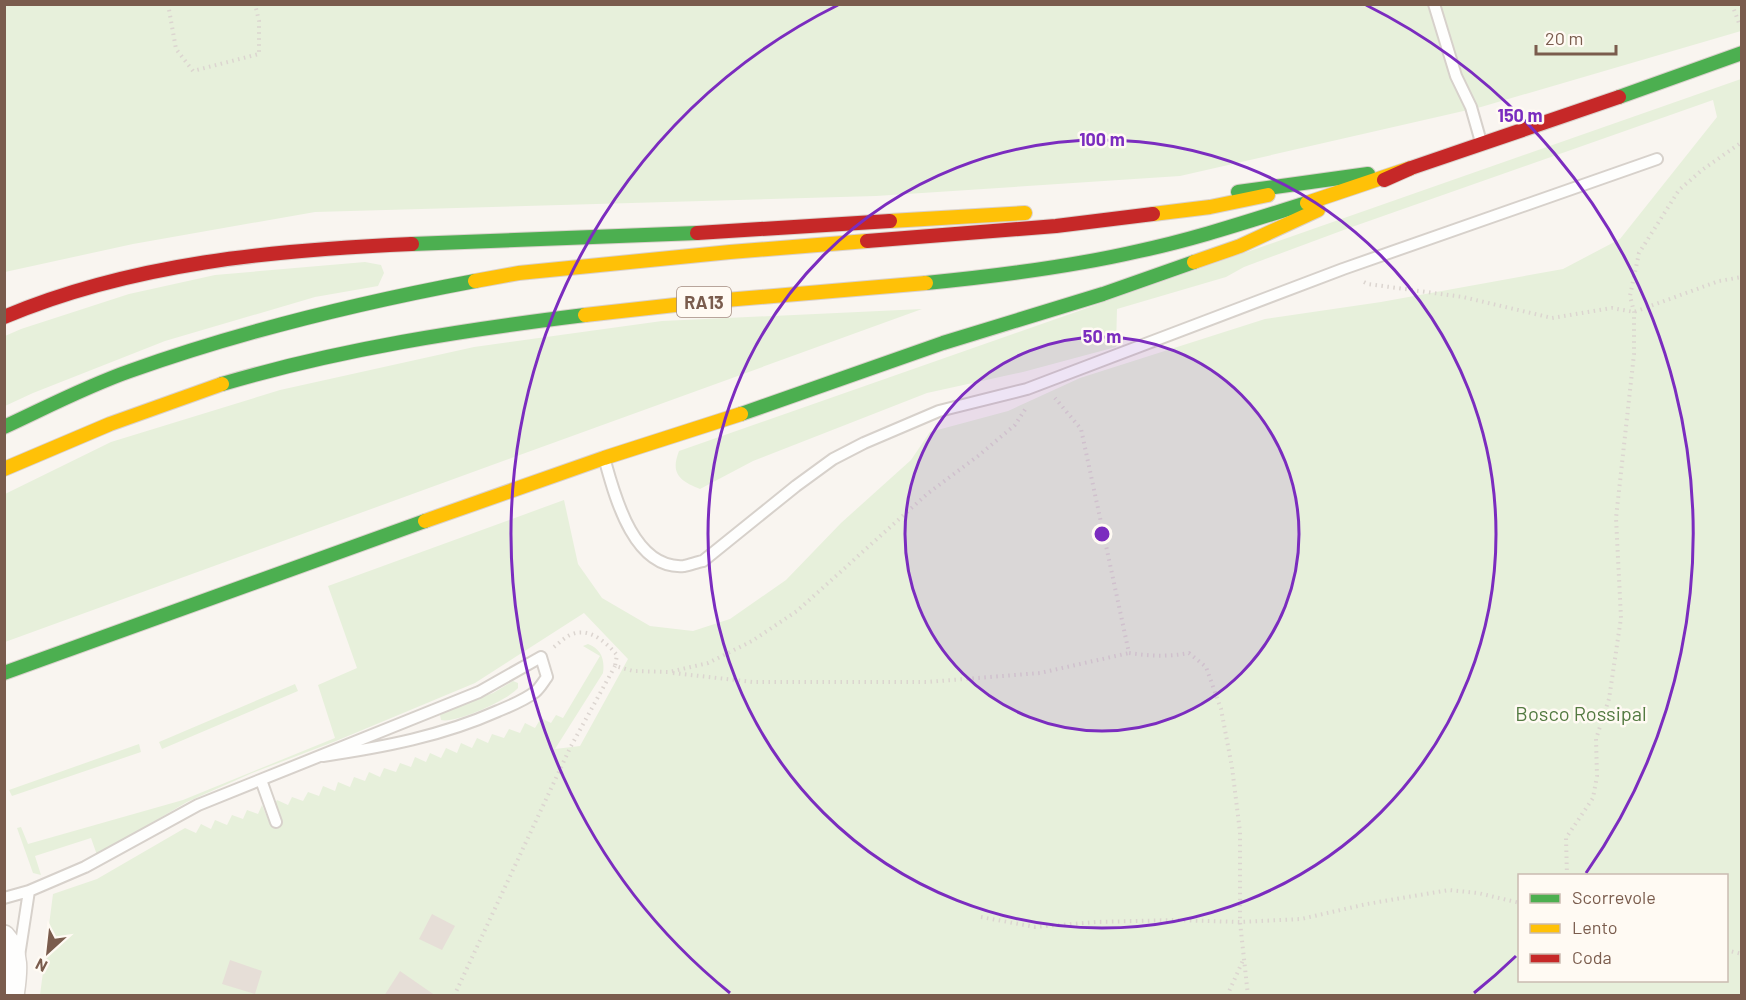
<svg xmlns="http://www.w3.org/2000/svg" width="1746" height="1000" font-family="Barlow,sans-serif">
<style>
.green{fill:#e7f0db;fill-rule:evenodd}
.building{fill:#e6ded7}
.lines{fill:none;stroke-linecap:round;stroke-linejoin:round}
.lane-casing{stroke:#d7d1cb;stroke-width:14}
.street-casing{stroke:#d7d1cb;stroke-width:24}
.fast-casing{stroke:#dad1cc;stroke-width:16}
.slow-casing{stroke:#dad1cc;stroke-width:16}
.jam-casing{stroke:#dad1cc;stroke-width:16}
.path{stroke:#dcd5d0;stroke-width:4;stroke-dasharray:1.5 4.5;stroke-linecap:butt}
.lane{stroke:#fefefd;stroke-width:10}
.street{stroke:#fefefd;stroke-width:21}
.fast{stroke:#4caf50;stroke-width:14}
.slow{stroke:#ffc107;stroke-width:14}
.jam{stroke:#c62828;stroke-width:14}
.ring{fill:none;stroke:#7b2cbf;stroke-width:3}
.labels{text-anchor:middle;dominant-baseline:central;stroke-width:5;stroke-linejoin:round;paint-order:stroke}
.shield{fill:#fffaf3;stroke:#a28b7f;stroke-width:1.5}
.shield-label{font-size:18px;font-weight:bold;fill:#7a5c4d}
.park-label{font-size:20px;fill:#537a41;stroke:#fffaf3}
.centre{fill:#7b2cbf;stroke:#fffaf3;stroke-width:3}
.ring-label{font-size:18px;text-anchor:middle;font-weight:bold;fill:#7b2cbf;stroke:#fffaf3;stroke-width:5;stroke-linejoin:round;paint-order:stroke}
</style>
<rect width="100%" height="100%" fill="#f9f5f0"/>
<path class="green" d="M 5,5 L 1741,5 L 1741,31 L 1481,107 L 1180,176 L 876,196 L 315,212 L 133,244 L 5,272 Z
M 1741,79 L 1741,995 L 40,995 L 53,894 L 97,879 L 185,828 L 196,833 L 201,824 L 211,829 L 215,820 L 227,825 L 232,815 L 243,819 L 247,810 L 258,814 L 262,805 L 270,824 L 282,820 L 275,803 L 277,800 L 288,805 L 292,797 L 303,801 L 308,792 L 319,796 L 323,786 L 335,791 L 338,782 L 350,787 L 354,777 L 365,781 L 369,772 L 380,777 L 384,768 L 396,772 L 400,763 L 411,767 L 415,757 L 426,762 L 430,753 L 441,758 L 446,748 L 457,753 L 461,743 L 472,748 L 477,738 L 488,743 L 492,734 L 504,738 L 509,729 L 520,733 L 525,723 L 535,728 L 541,718 L 551,723 L 556,715 L 563,718 L 600,656 L 583,646 L 588,644 C 601,649 605,659 603,673 L 555,749 L 580,746 L 628,659 L 584,613 L 475,683 L 336,741 L 252,773 L 187,802 L 97,855 L 91,838 L 35,856 L 41,875 L 33,873 L 17,828 L 21,827 L 28,844 L 183,800 L 335,738 L 318,685 L 357,668 L 328,586 L 564,500 L 578,564 L 602,598 L 650,626 L 693,631 L 730,619 L 786,580 L 841,523 L 911,460 L 930,432 L 1008,411 L 1080,378 L 1265,319 L 1381,302 L 1563,269 L 1620,239 L 1717,117 L 1713,100 L 1349,228 L 1244,267 L 1226,277 L 1117,309 L 1116,347 L 1023,372 L 927,393 L 753,461 L 700,489 C 680,481 670,474 679,451 ZM 1520,876 L 1726,876 L 1726,980 L 1520,980 Z
M 365,262 L 381,265 L 384,273 L 378,286 L 315,297 L 165,341 L 33,393 L 5,406 L 5,336 L 21,329 L 129,294 L 215,275 Z
M 922,309 L 5,642 L 5,494 L 111,442 L 280,390 L 474,347 L 662,321 Z
M 513,681 L 518,683 L 518,688 C 508,700 455,724 441,720 L 440,715 L 442,712 L 493,693 Z
M 295,684 L 298,691 L 162,749 L 159,742 Z
M 139,744 L 141,752 L 12,796 L 9,790 Z"/>
<path class="building" d="M 432,914 L 455,926 L 442,950 L 419,939 Z
M 230,960 L 262,971 L 255,994 L 222,984 Z
M 400,971 L 436,996 L 384,996 Z"/>
<g class="lines">
<g class="lane-casing">
<path id="lane" d="M 1434,4 L 1456,76 L 1471,107 L 1481,142
M 605,461 C 615,497 634,570 684,566 C 690,565 697,562 703,561 L 796,486 L 833,459 L 864,443 L 939,411 L 1027,389 L 1343,269 L 1657,159
M 261,780 L 276,822
M 4,898 L 29,891 L 85,867 L 198,805 L 479,692 L 541,657 L 547,677 C 543,682 540,688 535,692 C 525,700 510,706 498,711 C 442,736 384,747 323,756
M 19,956 L 29,891"/>
</g>
<g class="street-casing">
<path id="street" d="M 4,936 C 20,953 16,975 13,996"/>
</g>
<g class="fast-casing">
<path id="fast" d="M 1619,97 L 1742,53
M 1238,192 L 1368,174
M 412,244 L 697,233
M 926,283 C 998,276 1070,267 1139,251 C 1196,239 1252,220 1307,203
M 222,384 C 340,349 463,330 585,315
M 741,414 L 943,343 L 1103,294 L 1194,262
M 4,427 C 45,408 87,386 130,371 C 242,331 358,303 475,281
M 4,673 L 425,521"/>
</g>
<g class="slow-casing">
<path id="slow" d="M 1307,203 L 1411,168
M 1153,214 L 1210,207 L 1268,195
M 890,221 L 1025,213
M 1194,262 L 1240,246 L 1318,210
M 475,281 L 519,273 L 730,252 L 867,241
M 585,315 L 702,302 L 926,283
M 4,469 L 110,424 L 222,384
M 425,521 L 604,458 L 741,414"/>
</g>
<g class="jam-casing">
<path id="jam" d="M 1384,180 L 1411,168 L 1619,97
M 697,233 L 890,221
M 867,241 L 1056,226 L 1153,214
M 4,317 C 132,263 274,250 412,244"/>
</g>
<path class="path" d="M 168,4 L 176,49 L 193,71 L 259,54 L 259,21 L 255,4
M 1732,4 L 1740,26
M 1364,282 L 1368,284 L 1463,297 L 1552,318 L 1612,308 L 1634,312 L 1719,281 L 1742,277
M 554,647 C 559,643 564,638 570,635 C 588,626 606,642 617,655 L 615,666 L 633,671 L 669,672 L 708,663 L 752,641 L 797,611 L 927,494 L 978,456 L 1015,425 L 1026,408
M 673,673 L 753,682 L 927,682 L 1040,673 L 1129,653
M 1567,876 L 1566,838 L 1593,798 L 1597,776 L 1596,739 L 1609,699 L 1621,618 L 1616,518 L 1634,354 L 1634,312 L 1630,296 L 1639,253 L 1679,190 L 1702,170 L 1742,142
M 981,917 L 1035,927 L 1096,922 L 1175,920 L 1240,922 L 1240,832 L 1232,767 L 1221,709 L 1206,667 L 1189,653 C 1168,657 1150,656 1129,653 L 1081,429 L 1055,398
M 1726,950 L 1742,954
M 454,996 L 570,748 L 615,666
M 1227,996 L 1244,958
M 1248,996 L 1240,922 L 1301,919 L 1367,904 L 1449,890 L 1478,893 L 1520,903"/>
<use href="#lane" class="lane"/>
<use href="#street" class="street"/>
<use href="#fast" class="fast"/>
<use href="#slow" class="slow"/>
<use href="#jam" class="jam"/>
</g>
<circle cx="1102" cy="534" r="197" fill="#7b2cbf" fill-opacity=".12"/>
<g class="ring">
<circle cx="1102" cy="534" r="197"/>
<circle cx="1102" cy="534" r="394"/>
<path d="M1516 956A591 591 0 0 1 1474 993M730 993A591 591 0 0 1 838 5M1366 5A591 591 0 0 1 1586 873"/>
</g>
<g class="labels">
<rect class="shield" x="677" y="287" width="54" height="30" rx="4.5"/>
<g class="shield-label">
<text x="704" y="302">RA13</text>
</g>
<g class="park-label">
<text x="1581" y="713">Bosco Rossipal</text>
</g>
</g>
<circle cx="1102" cy="534" r="9" class="centre"/>
<g class="ring-label">
<text x="1520" y="122">150 m</text>
<text x="1102" y="146">100 m</text>
<text x="1102" y="343">50 m</text>
</g>
<rect width="1746" height="1000" fill="none" stroke="#7a5c4d" stroke-width="12"/>
<rect x="1518" y="874" width="210" height="108" fill="#fffaf3" stroke="#cabbb1" stroke-width="1.5"/>
<rect x="1530" y="894" width="30" height="9" fill="#4caf50" stroke="#cabbb1" stroke-width="1.5"/>
<text x="1572" y="904" font-size="18" fill="#7a5c4d">Scorrevole</text>
<rect x="1530" y="924" width="30" height="9" fill="#ffc107" stroke="#cabbb1" stroke-width="1.5"/>
<text x="1572" y="934" font-size="18" fill="#7a5c4d">Lento</text>
<rect x="1530" y="954" width="30" height="9" fill="#c62828" stroke="#cabbb1" stroke-width="1.5"/>
<text x="1572" y="964" font-size="18" fill="#7a5c4d">Coda</text>
<g transform="translate(48 952) rotate(207)" stroke="#fffaf3" stroke-width="4.5" paint-order="stroke">
<path d="M0-4.5L10 22L0 15L-10 22Z" fill="#7a5c4d"/>
<text y="-9" font-size="16" font-weight="bold" text-anchor="middle" fill="#7a5c4d">N</text>
</g>
<path d="M1536 45v9h80v-9" fill="none" stroke="#7a5c4d" stroke-width="3"/>
<text x="1545" y="45" font-size="18" fill="#7a5c4d" stroke="#fffaf3" stroke-width="4.5" paint-order="stroke">20 m</text>
</svg>
